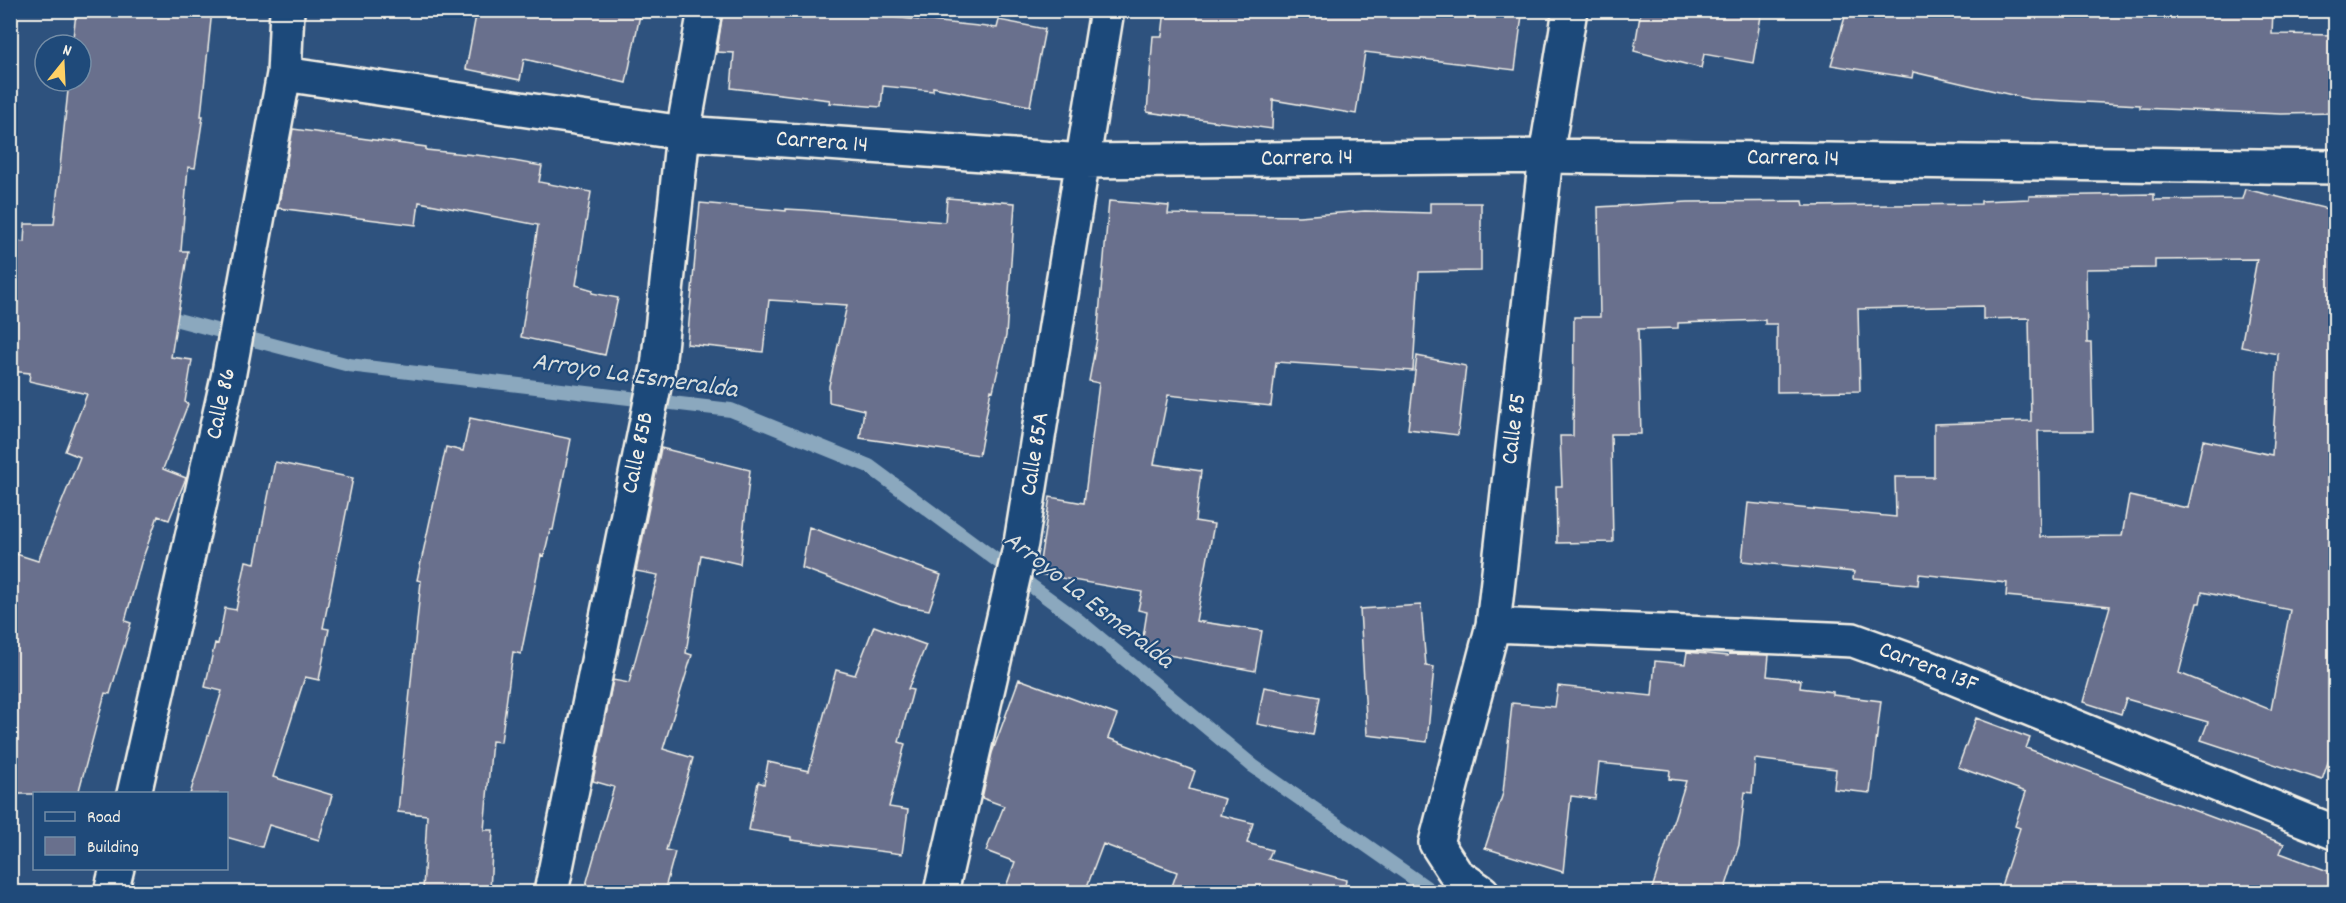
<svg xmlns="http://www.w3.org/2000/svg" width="2346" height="903" font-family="Dekko,sans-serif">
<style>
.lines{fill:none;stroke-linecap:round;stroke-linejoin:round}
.stream{stroke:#8ba8be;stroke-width:14}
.building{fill:#69708d;stroke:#f4f1e8;stroke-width:1.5;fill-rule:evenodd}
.minor-casing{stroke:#f4f1e8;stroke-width:38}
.minor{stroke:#1f4a7a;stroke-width:33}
.labels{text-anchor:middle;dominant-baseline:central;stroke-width:4.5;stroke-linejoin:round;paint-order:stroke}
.street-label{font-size:24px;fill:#f4f1e8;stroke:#1f4a7a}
.water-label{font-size:26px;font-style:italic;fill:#dadfde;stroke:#1f4a7a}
</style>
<rect width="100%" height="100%" fill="#2e527e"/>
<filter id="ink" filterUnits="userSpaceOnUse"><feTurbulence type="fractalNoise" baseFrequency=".0167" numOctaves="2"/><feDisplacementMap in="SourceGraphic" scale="12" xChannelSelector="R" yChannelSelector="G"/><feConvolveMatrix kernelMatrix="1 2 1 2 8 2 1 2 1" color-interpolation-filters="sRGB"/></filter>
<g filter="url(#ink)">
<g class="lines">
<path class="stream" d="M 159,315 L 349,365 L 731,410 L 869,466 L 1079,621 L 1253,766 L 1433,892"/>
</g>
<path class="building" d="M 104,10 L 212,10 L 201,116 L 203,116 L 195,168 L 188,167 L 181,251 L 188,251 L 171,357 L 192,360 L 185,402 L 188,404 L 163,469 L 186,478 L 169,520 L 158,516 L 141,563 L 125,621 L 131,623 L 110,694 L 105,693 L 78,794 L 10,794 L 10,552 L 38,561 L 80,457 L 65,451 L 87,394 L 29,381 L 30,373 L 10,371 L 10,240 L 24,242 L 25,224 L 54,224 L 69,81 L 81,81 L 81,45 L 72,45 L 76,14 L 104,16 Z
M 477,10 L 641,10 L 626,83 L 524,59 L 520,80 L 466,69 Z
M 723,10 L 893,10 L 892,17 L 997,28 L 999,20 L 1045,29 L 1030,106 L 933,87 L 933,91 L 883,86 L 881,107 L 829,103 L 830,100 L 731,88 L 734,53 L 717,52 Z
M 1165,10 L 1228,10 L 1275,15 L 1274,10 L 1480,10 L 1522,15 L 1515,70 L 1365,52 L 1356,114 L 1273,100 L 1272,129 L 1147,112 L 1153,36 L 1162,36 Z
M 1641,10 L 1762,10 L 1753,63 L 1704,54 L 1701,68 L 1634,51 Z
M 1847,10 L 2273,10 L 2272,34 L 2336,35 L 2336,113 L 2281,114 L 2140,108 L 2140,105 L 2029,99 L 1913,72 L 1912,78 L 1831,65 Z
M 293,129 L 426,147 L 426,150 L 485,156 L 542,166 L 539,182 L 591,192 L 576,285 L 593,290 L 592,293 L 618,298 L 605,355 L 521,337 L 538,225 L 419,202 L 416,225 L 278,208 Z
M 2245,189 L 2336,211 L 2336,739 L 2322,780 L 2201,740 L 2208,722 L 2126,699 L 2121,714 L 2083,702 L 2110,606 L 2006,596 L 2007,583 L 1919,574 L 1918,585 L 1853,579 L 1854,572 L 1742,561 L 1748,503 L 1896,517 L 1895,477 L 1934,477 L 1934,424 L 2031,421 L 2029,318 L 1983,319 L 1983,306 L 1858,309 L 1860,391 L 1777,392 L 1777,324 L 1765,324 L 1765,320 L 1678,323 L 1678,328 L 1638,329 L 1641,434 L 1611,434 L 1613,542 L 1557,543 L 1556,486 L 1562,486 L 1560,436 L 1573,436 L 1574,317 L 1600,317 L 1598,207 L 1688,202 L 1803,201 L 1804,206 L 1981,204 L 1981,201 L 2029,199 L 2029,196 L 2093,195 L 2154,194 L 2154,200 L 2242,199 ZM 2257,259 L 2241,347 L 2278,354 L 2272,455 L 2203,440 L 2188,508 L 2129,496 L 2122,536 L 2040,537 L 2038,431 L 2093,431 L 2091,343 L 2087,343 L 2086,269 L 2155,268 L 2155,260 ZM 2202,592 L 2290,610 L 2271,710 L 2179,673 L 2197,603 L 2200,603 Z
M 947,198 L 1015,203 L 1006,336 L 993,391 L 991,390 L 979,455 L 860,438 L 864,410 L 829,402 L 829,386 L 847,305 L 769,300 L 763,352 L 687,344 L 700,203 L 786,211 L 786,209 L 804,210 L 945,222 Z
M 1109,201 L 1169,206 L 1168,214 L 1299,216 L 1365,211 L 1430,213 L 1430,203 L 1481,203 L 1481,271 L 1419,272 L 1413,371 L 1276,362 L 1271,406 L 1168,395 L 1154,464 L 1201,471 L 1195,521 L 1214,524 L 1196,621 L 1262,631 L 1255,671 L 1141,650 L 1147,612 L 1138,610 L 1142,592 L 1038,574 L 1050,497 L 1084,503 L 1099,383 L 1089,381 L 1097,338 Z
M 1417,356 L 1466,366 L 1458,435 L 1408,429 Z
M 470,418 L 571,439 L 553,530 L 550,530 L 544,556 L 541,555 L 521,654 L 513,652 L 501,742 L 492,741 L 484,830 L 493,830 L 490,892 L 423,890 L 427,815 L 398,812 L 421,581 L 417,580 L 446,447 L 463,451 Z
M 661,448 L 750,470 L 740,564 L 701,555 L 686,653 L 692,655 L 663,749 L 693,758 L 666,850 L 675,852 L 664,892 L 584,892 L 614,787 L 593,781 L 613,680 L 629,683 L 658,575 L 636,571 Z
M 275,462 L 353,478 L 323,628 L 329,629 L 319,680 L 305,677 L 273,777 L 332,795 L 319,840 L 269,825 L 262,847 L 226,837 L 226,794 L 190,794 L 222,691 L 205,687 L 215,643 L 218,644 L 225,608 L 236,610 L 246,561 L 255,563 Z
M 809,527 L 941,575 L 929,610 L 901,605 L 802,568 Z
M 1421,605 L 1426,666 L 1434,667 L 1427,742 L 1367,735 L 1360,609 Z
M 874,626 L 926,645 L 908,689 L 913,690 L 899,742 L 905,744 L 889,807 L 908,810 L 902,854 L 791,840 L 791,837 L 749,830 L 758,782 L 764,784 L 768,762 L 809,771 L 836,670 L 855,675 Z
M 1687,652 L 1728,656 L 1729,654 L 1769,655 L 1767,676 L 1801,680 L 1800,688 L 1833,692 L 1833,695 L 1881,701 L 1870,793 L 1834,789 L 1836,769 L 1755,759 L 1752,793 L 1745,792 L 1739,845 L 1724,892 L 1651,892 L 1686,781 L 1669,779 L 1670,770 L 1599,763 L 1595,799 L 1571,796 L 1563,872 L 1485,848 L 1503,793 L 1512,703 L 1555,707 L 1558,686 L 1652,696 L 1655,661 L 1685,664 Z
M 1019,679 L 1117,715 L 1108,738 L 1195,771 L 1189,789 L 1225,799 L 1220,815 L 1253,823 L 1247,843 L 1272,850 L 1268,859 L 1346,880 L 1344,892 L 1170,892 L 1177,872 L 1103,844 L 1085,892 L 1004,892 L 1015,862 L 986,851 L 1004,806 L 982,798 L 992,753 Z
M 1264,687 L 1320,697 L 1313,735 L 1257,724 Z
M 1976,718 L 2030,738 L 2026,748 L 2284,844 L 2280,853 L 2336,874 L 2336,892 L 1999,892 L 2020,828 L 2015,826 L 2026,792 L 1958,767 Z"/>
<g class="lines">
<g class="minor-casing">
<path id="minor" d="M 284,74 L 683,133 L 1084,161 L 1546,156 L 2336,167
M 1493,625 L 1853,640 L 1925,666 L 2336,833
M 134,794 L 228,378 L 284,74 L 287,10
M 111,892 L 117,868
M 551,892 L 658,367 L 683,133 L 705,10
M 941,892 L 1021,543 L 1107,10
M 1482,892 L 1456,874 L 1436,843 L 1493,625 L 1546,156 L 1570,10"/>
</g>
<use href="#minor" class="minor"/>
</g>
</g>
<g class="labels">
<g class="street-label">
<text transform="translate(822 143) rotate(4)">Carrera 14</text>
<text transform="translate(1307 159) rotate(-1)">Carrera 14</text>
<text transform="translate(1793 159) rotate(1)">Carrera 14</text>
<text transform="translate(222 404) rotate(-78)">Calle 86</text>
<text transform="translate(1515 429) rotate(-83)">Calle 85</text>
<text transform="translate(639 453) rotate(-78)">Calle 85B</text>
<text transform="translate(1036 454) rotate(-81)">Calle 85A</text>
<text transform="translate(1928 668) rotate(21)">Carrera 13F</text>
</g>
<g class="water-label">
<text transform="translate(635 377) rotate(8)">Arroyo La Esmeralda</text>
<text transform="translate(1088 601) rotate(38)">Arroyo La Esmeralda</text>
</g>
</g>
<rect width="2346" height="903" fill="none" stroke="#1f4a7a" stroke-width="36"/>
<rect x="18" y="18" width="2310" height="867" fill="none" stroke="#f4f1e8" stroke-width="2" filter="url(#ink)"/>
<rect x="33" y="792" width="195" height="78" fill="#1f4a7a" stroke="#748da6" stroke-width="1.5"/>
<rect x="45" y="812" width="30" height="9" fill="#1f4a7a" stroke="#748da6" stroke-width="1.5"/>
<text x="87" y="822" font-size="18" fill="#f4f1e8">Road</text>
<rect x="45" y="837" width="30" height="18" fill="#69708d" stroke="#748da6" stroke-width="1.5"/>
<text x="87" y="852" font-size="18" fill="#f4f1e8">Building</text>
<g transform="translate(63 63) rotate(18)"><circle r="28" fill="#1f4a7a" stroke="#748da6" stroke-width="1.5"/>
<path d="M0-4.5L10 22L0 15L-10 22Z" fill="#ffd166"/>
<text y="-9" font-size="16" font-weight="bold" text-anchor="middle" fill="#f4f1e8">N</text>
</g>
</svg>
